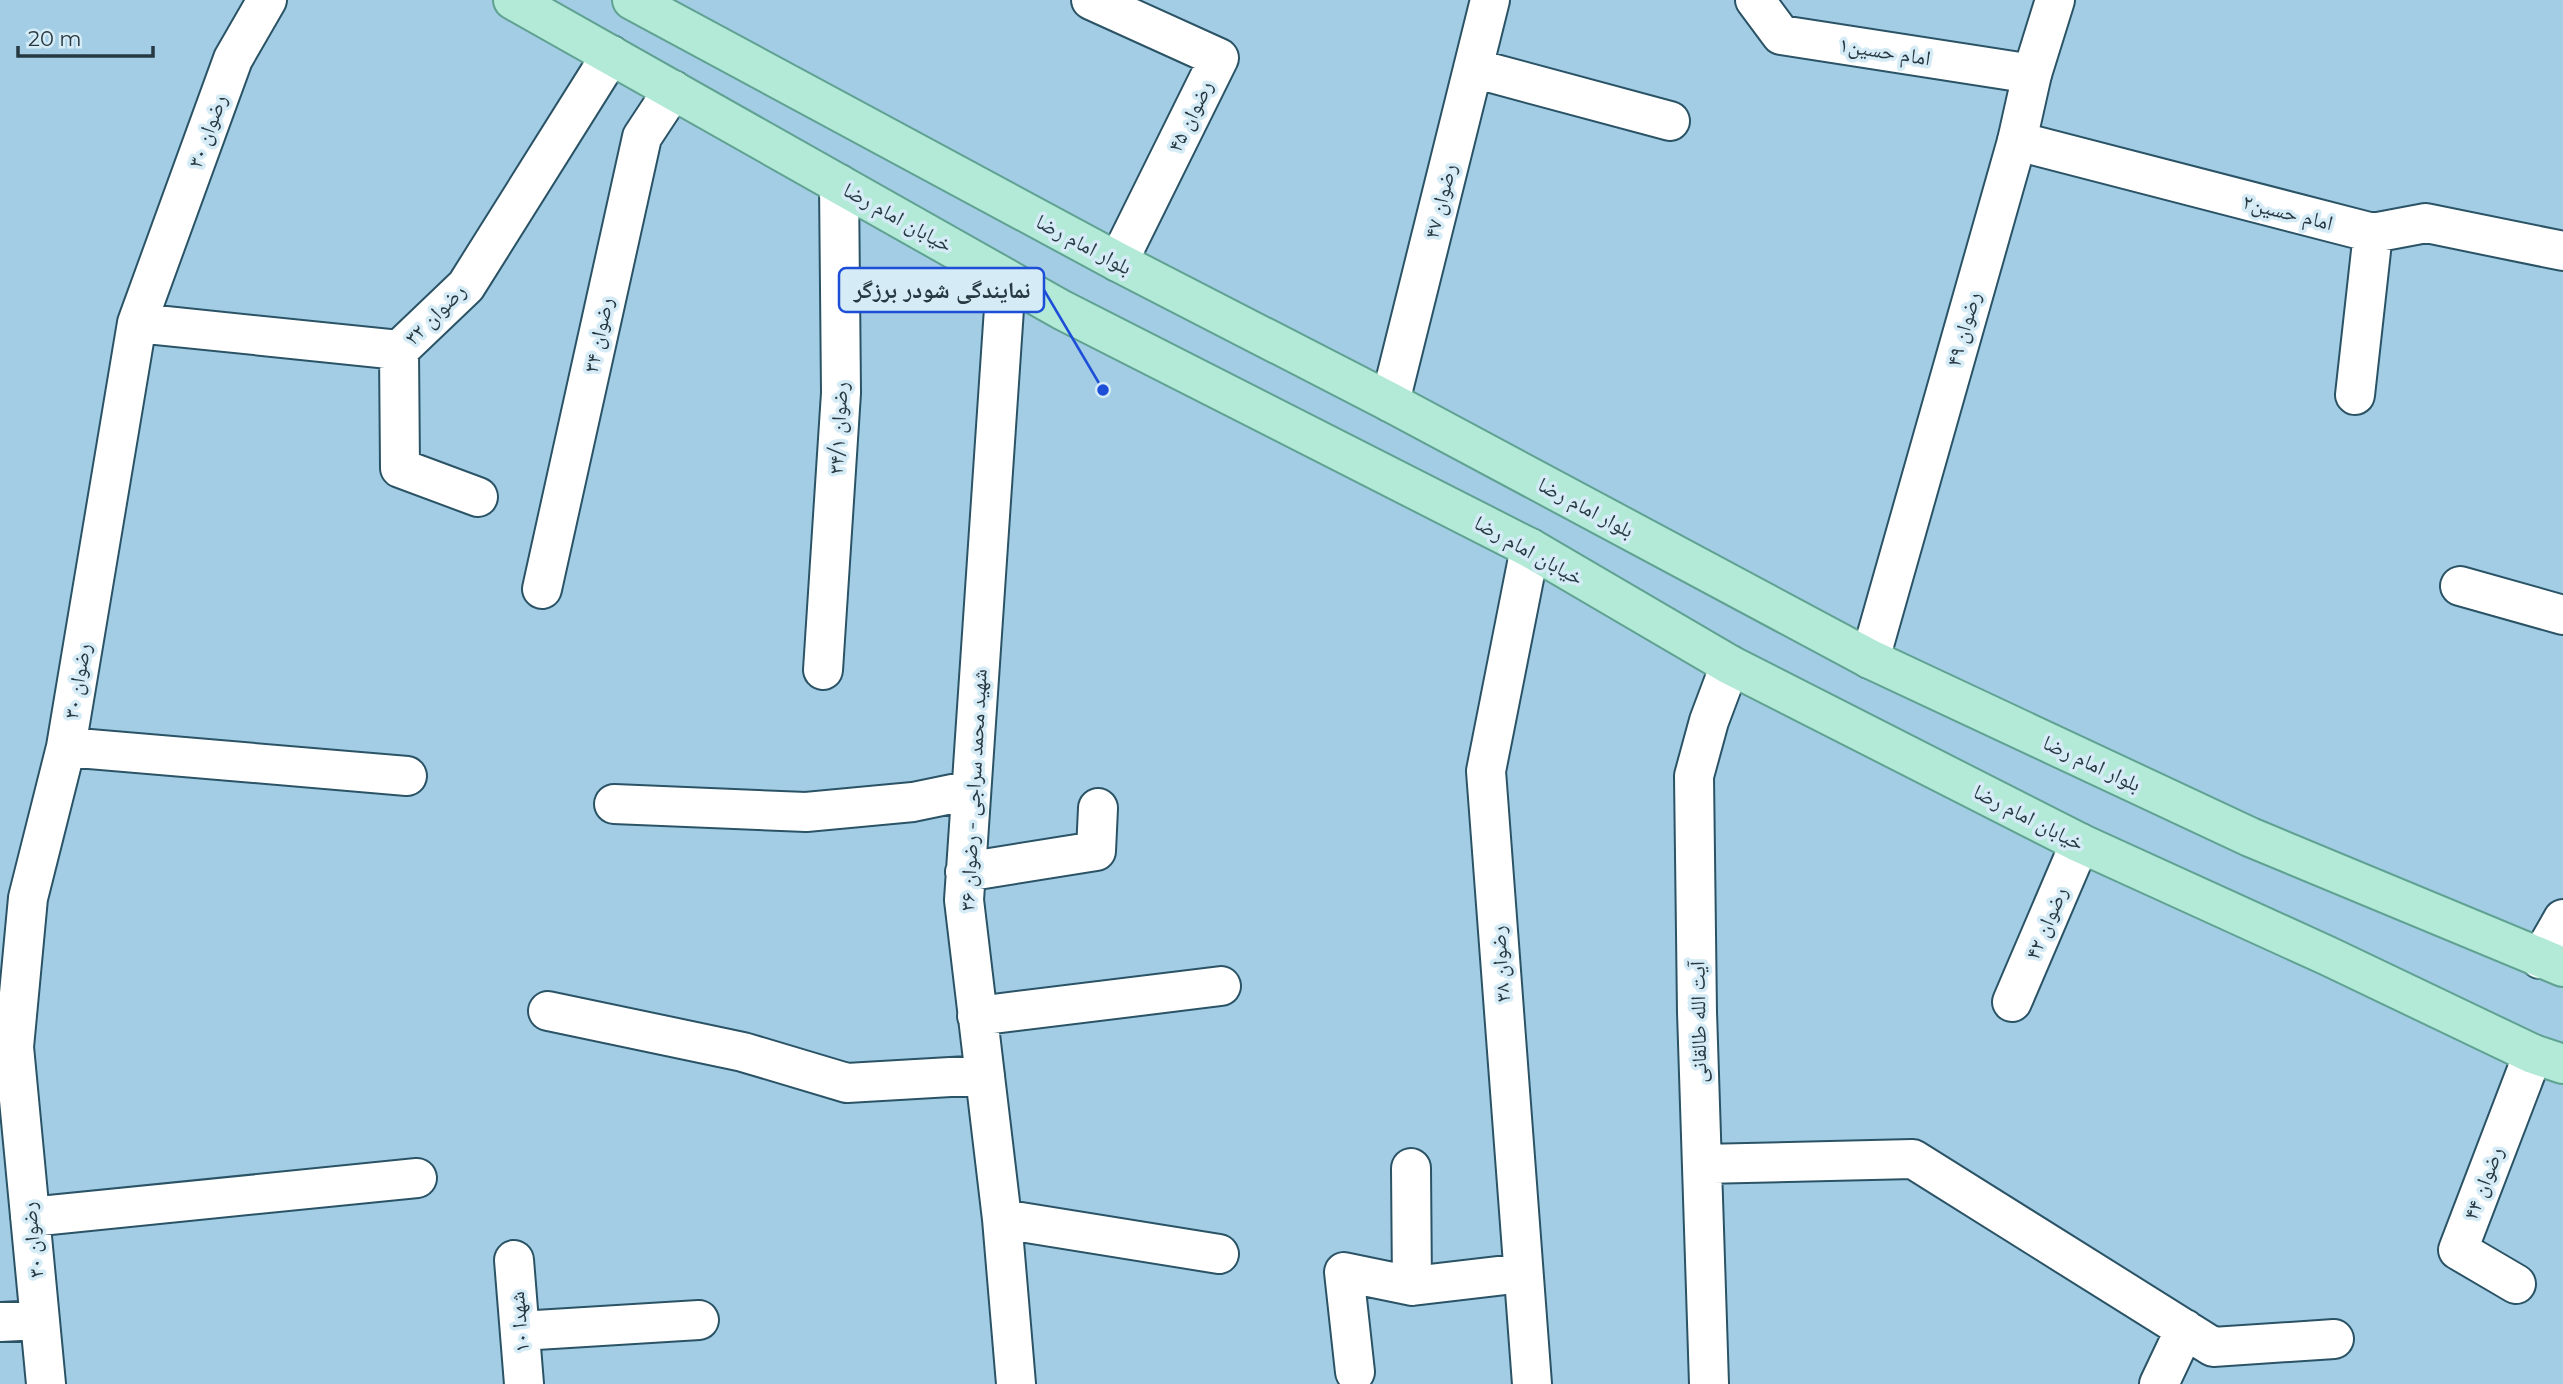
<svg xmlns="http://www.w3.org/2000/svg" width="2563" height="1384" font-family="Montserrat,'Noto Naskh Arabic',sans-serif">
<style>
.lines{fill:none;stroke-linecap:round;stroke-linejoin:round}
.minor-casing{stroke:#2b5366;stroke-width:42}
.tertiary-casing{stroke:#2b5366;stroke-width:42}
.primary-casing{stroke:#60a292;stroke-width:42}
.minor{stroke:#fff;stroke-width:38}
.tertiary{stroke:#fff;stroke-width:38}
.primary{stroke:#b3e9d7;stroke-width:38}
.labels{text-anchor:middle;dominant-baseline:central;stroke-width:7;stroke-linejoin:round;paint-order:stroke}
.street-label{font-size:21px;fill:#263841;stroke:#d5ebf6}
.leader{fill:none;stroke:#1d4ed8;stroke-width:2.5}
.callout-dot{fill:#1d4ed8;stroke:#d5ebf6;stroke-width:2.5}
.callout{fill:#d5ebf6;stroke:#1d4ed8;stroke-width:2.5}
.callout-label{font-size:23px;text-anchor:middle;font-weight:bold;fill:#263841}
</style>
<rect width="100%" height="100%" fill="#a2cde4"/>
<g class="lines">
<g class="minor-casing">
<path id="minor" d="M 1091,0 L 1219,58 L 1118,262
M 1755,0 L 1781,35 L 2032,74
M 1473,68 L 1670,121
M 2017,141 L 2373,233 L 2426,223 L 2563,251
M 1006,279 L 964,900 L 1002,1219 L 1016,1384
M 137,323 L 399,350 L 466,286 L 611,55
M 399,350 L 400,468 L 478,497
M 2355,395 L 2373,233
M 1390,402 L 1490,0
M 1530,548 L 1486,771 L 1532,1384
M 2460,586 L 2563,615
M 542,589 L 642,137 L 673,90
M 823,670 L 841,393 L 839,184
M 66,747 L 407,776
M 614,804 L 806,812 L 913,802 L 971,790
M 965,872 L 1096,851 L 1098,808
M 2540,959 L 2563,919
M 2012,1002 L 2080,843
M 548,1011 L 743,1052 L 847,1083 L 985,1075
M 977,1016 L 1221,986
M 1702,1164 L 1913,1159 L 2213,1347 L 2334,1339
M 30,1217 L 417,1178
M 1002,1219 L 1219,1254
M 514,1260 L 524,1384
M 2516,1284 L 2458,1250 L 2533,1054
M 1412,1286 L 1523,1273
M 0,1322 L 40,1320
M 520,1331 L 699,1320
M 1355,1372 L 1344,1272 L 1412,1286 L 1411,1168
M 46,1384 L 14,1047 L 28,898 L 66,747 L 137,323 L 233,59 L 267,0
M 1709,1384 L 1697,1012 L 1694,776 L 1709,721 L 1730,665
M 2159,1384 L 2185,1329"/>
</g>
<g class="tertiary-casing">
<path id="tertiary" d="M 1870,659 L 2017,141 L 2032,74 L 2055,0"/>
</g>
<g class="primary-casing">
<path id="primary" d="M 513,0 L 1062,310 L 1530,548 L 1730,665 L 2080,843 L 2328,956 L 2533,1054 L 2563,1064
M 632,0 L 1118,262 L 1390,402 L 1870,659 L 2250,837 L 2563,967"/>
</g>
<use href="#minor" class="minor"/>
<use href="#tertiary" class="tertiary"/>
<use href="#primary" class="primary"/>
</g>
<g class="labels">
<g class="street-label">
<text transform="translate(1885 51) rotate(9)">امام حسین۱</text>
<text transform="translate(1190 116) rotate(-64)">رضوان ۴۵</text>
<text transform="translate(207 131) rotate(-70)">رضوان ۳۰</text>
<text transform="translate(1440 201) rotate(-76)">رضوان ۴۷</text>
<text transform="translate(2288 212) rotate(14)">امام حسین۲</text>
<text transform="translate(898 217) rotate(29)">خیابان امام رضا</text>
<text transform="translate(1084 244) rotate(28)">بلوار امام رضا</text>
<text transform="translate(435 314) rotate(-45)">رضوان ۳۲</text>
<text transform="translate(1963 329) rotate(-74)">رضوان ۴۹</text>
<text transform="translate(598 335) rotate(-78)">رضوان ۳۴</text>
<text transform="translate(838 428) rotate(-87)">رضوان ۳۴/۱</text>
<text transform="translate(1586 507) rotate(28)">بلوار امام رضا</text>
<text transform="translate(1529 550) rotate(29)">خیابان امام رضا</text>
<text transform="translate(77 681) rotate(-80)">رضوان ۳۰</text>
<text transform="translate(2092 763) rotate(25)">بلوار امام رضا</text>
<text transform="translate(973 790) rotate(-87)">شهید محمد سراجی - رضوان ۳۶</text>
<text transform="translate(2029 817) rotate(27)">خیابان امام رضا</text>
<text transform="translate(2046 923) rotate(-67)">رضوان ۴۲</text>
<text transform="translate(1500 964) rotate(-94)">رضوان ۳۸</text>
<text transform="translate(1698 1022) rotate(-91)">آیت الله طالقانی</text>
<text transform="translate(2483 1183) rotate(-69)">رضوان ۴۴</text>
<text transform="translate(32 1240) rotate(-96)">رضوان ۳۰</text>
<text transform="translate(519 1322) rotate(-95)">شهدا ۱۰</text>
</g>
</g>
<path class="leader" d="M1103 390L1044 290"/>
<circle class="callout-dot" cx="1103" cy="390" r="7"/>
<rect class="callout" x="839" y="268" width="205" height="44" rx="7"/>
<g class="callout-label">
<text x="942" y="298">نمایندگی شودر برزگر</text>
</g>
<path d="M18 46v10h135v-10" fill="none" stroke="#263841" stroke-width="3.5"/>
<text x="28" y="46" font-size="21" fill="#263841" stroke="#d5ebf6" stroke-width="5" paint-order="stroke">20 m</text>
</svg>
